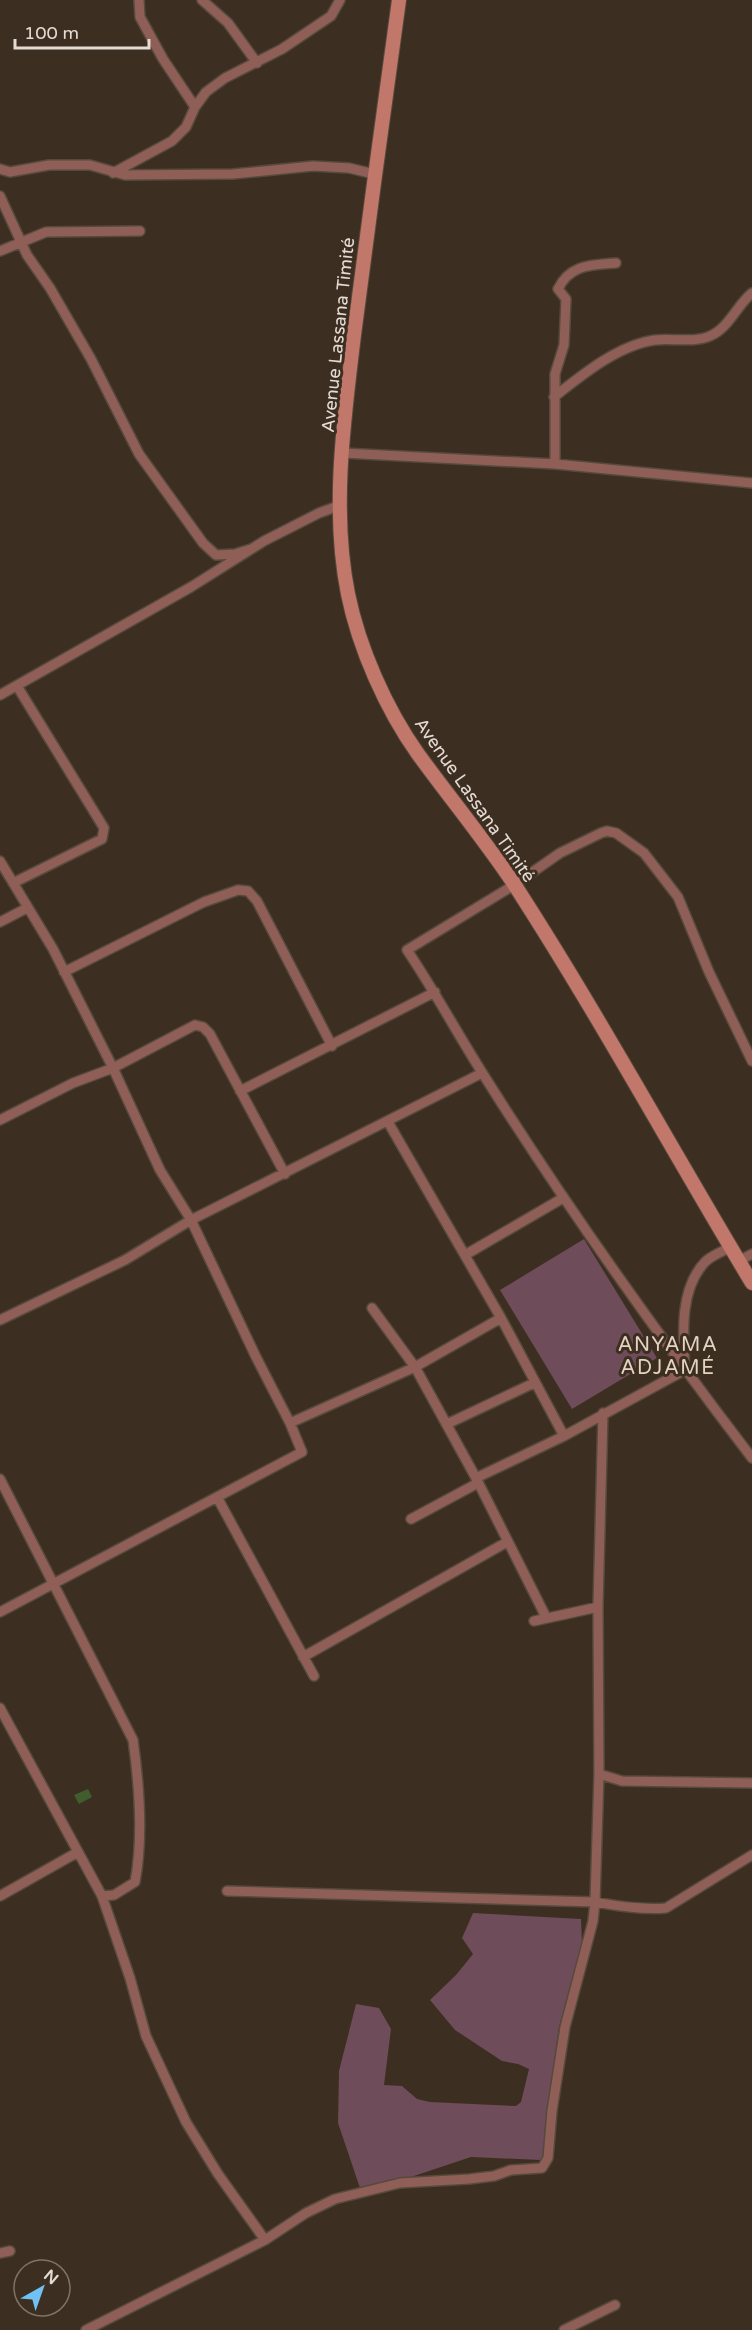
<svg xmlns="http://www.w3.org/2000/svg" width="752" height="2330" font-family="'Varela Round',sans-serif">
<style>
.green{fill:#6e4c59}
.water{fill:#405e2d}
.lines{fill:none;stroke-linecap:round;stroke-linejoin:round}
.street-casing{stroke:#574a3d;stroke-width:12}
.secondary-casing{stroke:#574a3d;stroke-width:16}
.street{stroke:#8f5f57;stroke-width:9}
.secondary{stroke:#c2776b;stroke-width:14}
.labels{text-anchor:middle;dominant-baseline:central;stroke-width:6;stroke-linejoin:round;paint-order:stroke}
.street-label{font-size:18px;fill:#e4dbd3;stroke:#3c2e21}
.neighbourhood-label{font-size:20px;letter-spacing:1.5px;fill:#e5d3c2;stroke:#3c2e21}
</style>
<rect width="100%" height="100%" fill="#3c2e21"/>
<path class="green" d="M 584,1239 L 657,1358 L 572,1409 L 500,1290 Z
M 473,1913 L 581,1919 L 582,1944 L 559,2027 L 545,2126 L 544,2152 L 541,2160 L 471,2157 L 399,2181 L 360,2188 L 338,2123 L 339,2071 L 356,2004 L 379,2008 L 391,2029 L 384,2085 L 402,2086 L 417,2099 L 430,2102 L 516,2106 L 521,2102 L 529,2069 L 518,2064 L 502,2061 L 455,2030 L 430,2000 L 456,1975 L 473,1954 L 462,1938 Z"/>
<path class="water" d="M 88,1789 L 92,1797 L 79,1804 L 74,1795 Z"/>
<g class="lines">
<g class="street-casing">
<path id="street" d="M 139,0 L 140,17 L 163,59 L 195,107
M 202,0 L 228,23 L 257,63
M 0,169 L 10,172 L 49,165 L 90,165 L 125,175 L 233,174 L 313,166 L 349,168 L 374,174
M 113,173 L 172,141 L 186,127 L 195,107 L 206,92 L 225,78 L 282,49 L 331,16 L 340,0
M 0,196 L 27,255 L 50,288 L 91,359 L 139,454 L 203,543 L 216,555 L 235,554 L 251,549
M 0,251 L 46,232 L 140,231
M 554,397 C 582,375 618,345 655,340 C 672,338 694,343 710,336 C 729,328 737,305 752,293
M 343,453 L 555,464 L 752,483
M 555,464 L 555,374 L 564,345 L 566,299 L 558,289 C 570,264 592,265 616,263
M 0,695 L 191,587 L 264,541 L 319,513 L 341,505
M 0,861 L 53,949 L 113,1068 L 160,1170 L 191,1220 L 256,1357 L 290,1423 L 302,1452 L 0,1612
M 13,883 L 102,839 L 104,828 L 17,686
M 0,922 L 27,908
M 64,972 L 204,902 L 238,890 L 248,891 L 257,901 L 332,1046
M 752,1061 L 709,972 L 678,897 L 644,853 L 616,833 L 607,831 L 601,833 L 560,853 L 514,885 L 407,950 C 434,990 457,1033 483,1074 C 566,1206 657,1334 752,1458
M 240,1091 L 435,992
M 0,1120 L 73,1083 L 113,1068 L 195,1025 L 203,1027 L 210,1034 L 285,1174
M 388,1122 L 501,1318 L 564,1436
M 465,1255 L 563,1198
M 739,1261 L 752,1254
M 372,1308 L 415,1367 L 476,1478 L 546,1617
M 0,1320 L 125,1260 L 191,1220 L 482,1073
M 290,1423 L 415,1367 L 501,1318
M 447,1424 L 534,1383
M 476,1478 L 564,1436 L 685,1370 C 683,1335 679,1288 706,1261 C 713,1255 723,1251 731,1247
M 0,1479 L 133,1740 C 139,1783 143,1840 135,1882 L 114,1895 L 102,1896
M 217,1497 L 314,1676
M 411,1519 L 478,1483
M 534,1621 L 598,1607
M 303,1657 L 507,1542
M 0,1708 L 102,1896 L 130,1978 L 146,2036 L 186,2122 L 218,2174 L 265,2240
M 599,1774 L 622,1781 L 752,1783
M 227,1891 L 595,1902 C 619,1906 642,1910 666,1908 L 752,1855
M 0,1896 L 78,1852
M 0,2253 L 10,2251
M 86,2330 L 265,2240 L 306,2213 L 335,2199 L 400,2183 L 469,2179 L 494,2176 L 511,2170 L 542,2168 L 548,2158 L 552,2111 L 565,2027 L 593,1921 L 595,1902 L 599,1774 L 598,1607 L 603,1413
M 564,2330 L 615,2305"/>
</g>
<g class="secondary-casing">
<path id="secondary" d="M 399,0 C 384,112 368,223 354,335 C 344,419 331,510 348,594 C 359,648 386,709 418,754 C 450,798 484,839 514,884 C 598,1014 672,1150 752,1283"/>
</g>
<use href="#street" class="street"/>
<use href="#secondary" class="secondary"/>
</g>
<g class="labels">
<g class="street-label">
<text transform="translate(338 335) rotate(-84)">Avenue Lassana Timité</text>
<text transform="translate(475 800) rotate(55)">Avenue Lassana Timité</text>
</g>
<g class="neighbourhood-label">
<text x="668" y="1345">ANYAMA<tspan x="668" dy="23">ADJAMÉ</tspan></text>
</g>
</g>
<g transform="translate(42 2288) rotate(40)"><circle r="28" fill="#3c2e21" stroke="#7f7368" stroke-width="1.5"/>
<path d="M0-4.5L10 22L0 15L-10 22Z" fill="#72c1f5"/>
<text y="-9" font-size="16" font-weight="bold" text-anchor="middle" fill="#e4dbd3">N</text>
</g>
<path d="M15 39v9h134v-9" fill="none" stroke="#e4dbd3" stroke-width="3"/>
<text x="24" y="39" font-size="18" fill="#e4dbd3" stroke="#3c2e21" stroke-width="4.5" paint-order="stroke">100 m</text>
</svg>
